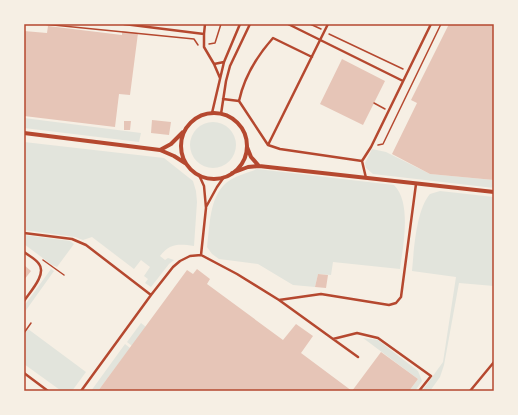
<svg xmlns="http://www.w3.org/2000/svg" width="518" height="415" font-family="'Work Sans',sans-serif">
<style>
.green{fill:#e2e4dc}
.building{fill:#e6c5b7}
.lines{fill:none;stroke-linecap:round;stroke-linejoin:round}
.path{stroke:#b5482f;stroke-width:1.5}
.service{stroke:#b5482f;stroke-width:2.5}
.minor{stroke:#b5482f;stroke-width:4}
.neatline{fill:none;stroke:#b5482f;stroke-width:1.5}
</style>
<rect width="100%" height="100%" fill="#f6efe4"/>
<path class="green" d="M 24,118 L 141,133 L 139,142 L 24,128 Z
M190 145a23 23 0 1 1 46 0a23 23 0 1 1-46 0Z
M 24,142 L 164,158 L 193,181 L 196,191 L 197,202 L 194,246 C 179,244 170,243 160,256 L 165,260 L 168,258 L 174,260 L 169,264 L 151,287 L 145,283 L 148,279 L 144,276 L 150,267 L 141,260 L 134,269 L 92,237 L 83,240 L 75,237 L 24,230 Z
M 372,149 L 386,152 L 430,174 L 494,180 L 494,188 L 373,174 L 366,168 L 365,163 Z
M 257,169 L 394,185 C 412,203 403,246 400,269 L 333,262 L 331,275 L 318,274 L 315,287 L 293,285 L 258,264 L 219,259 L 212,254 L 207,247 C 210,226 209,198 226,183 C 234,176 247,173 257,169 Z
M 440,191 L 494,197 L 494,286 L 459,283 L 444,365 L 440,377 L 430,391 L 422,391 L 443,362 L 456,277 L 412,271 C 414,250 416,210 430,194 Z
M 24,235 L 70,241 L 74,244 L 57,267 L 52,265 L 24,244 Z
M 51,269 L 54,271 L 24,313 L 24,306 Z
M 141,323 L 146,327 L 132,346 L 127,342 Z
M 28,329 L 86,372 L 72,391 L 60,390 L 24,364 L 24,335 Z
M 363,338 L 378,340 L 418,371 L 422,381 L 415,391 L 409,391 L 418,379 Z
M 125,344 L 130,348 L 98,391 L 91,391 Z"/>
<path class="building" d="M 449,24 L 494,24 L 494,180 L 430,174 L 392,154 L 417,103 L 411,100 Z
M 48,26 L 122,35 L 122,31 L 138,33 L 130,95 L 119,94 L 115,127 L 24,116 L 24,31 L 47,33 Z
M 342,59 L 385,81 L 363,125 L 320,104 Z
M 152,120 L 171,122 L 169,135 L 151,133 Z
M 124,121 L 131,121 L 130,130 L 124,130 Z
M 24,265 L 31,271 L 24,280 Z
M 197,269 L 210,279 L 207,284 L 283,340 L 296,324 L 313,336 L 301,353 L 352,391 L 381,352 L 418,379 L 409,391 L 98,391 L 187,270 L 193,274 Z
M 318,274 L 328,275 L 326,288 L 315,287 Z"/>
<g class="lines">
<path class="path" d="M 43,24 L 194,39 L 198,45
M 310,24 L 321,29
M 329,34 L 403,69
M 209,44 L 215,43 L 221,24
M 374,103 L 385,109
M 378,145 L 383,144 L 441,24
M 43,260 L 64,275
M 24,333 L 31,323"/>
<path class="service" d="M 124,24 L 204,34 L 204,47 L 214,64 L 220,78
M 288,24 L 403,81
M 204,34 L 205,24
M 312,57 L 273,38 C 257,56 244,78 239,101 L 268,145 L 280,149 L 362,161
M 214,64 L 224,62
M 223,99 L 239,101
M 212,113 L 224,62 L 240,24
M 221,114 L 226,81 L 230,66 L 250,24
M 268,145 L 328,24
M 199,175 L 204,186 L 206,208 L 201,255
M 366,178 L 362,161 L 371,147 L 431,24
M 206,207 L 217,187 L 224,177
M 24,233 L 72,239 L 86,245 L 151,295
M 24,252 C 29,256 36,259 39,264 C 47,274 30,292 24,301
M 279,300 L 321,294 L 389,305 L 396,303 L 401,297 L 416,184
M 333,339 L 358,357
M 24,373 L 48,391
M 81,391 L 151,295 L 173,267 L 180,261 L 190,256 L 201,255 L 237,274 L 279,300 L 333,339 L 357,333 L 378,338 L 431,376 L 419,391
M 470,391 L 494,362"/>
<path class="minor" d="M181 146a33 33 0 1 1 66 0a33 33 0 1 1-66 0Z
M 24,133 L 160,150 L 174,156 L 185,163
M 247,147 L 251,157 L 259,166
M 160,150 L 171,144 L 183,132
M 232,173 L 248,167 L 259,166 L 494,192"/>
</g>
<rect width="518" height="415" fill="none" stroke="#f6efe4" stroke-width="50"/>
<rect x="25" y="25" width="468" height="365" class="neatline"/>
</svg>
